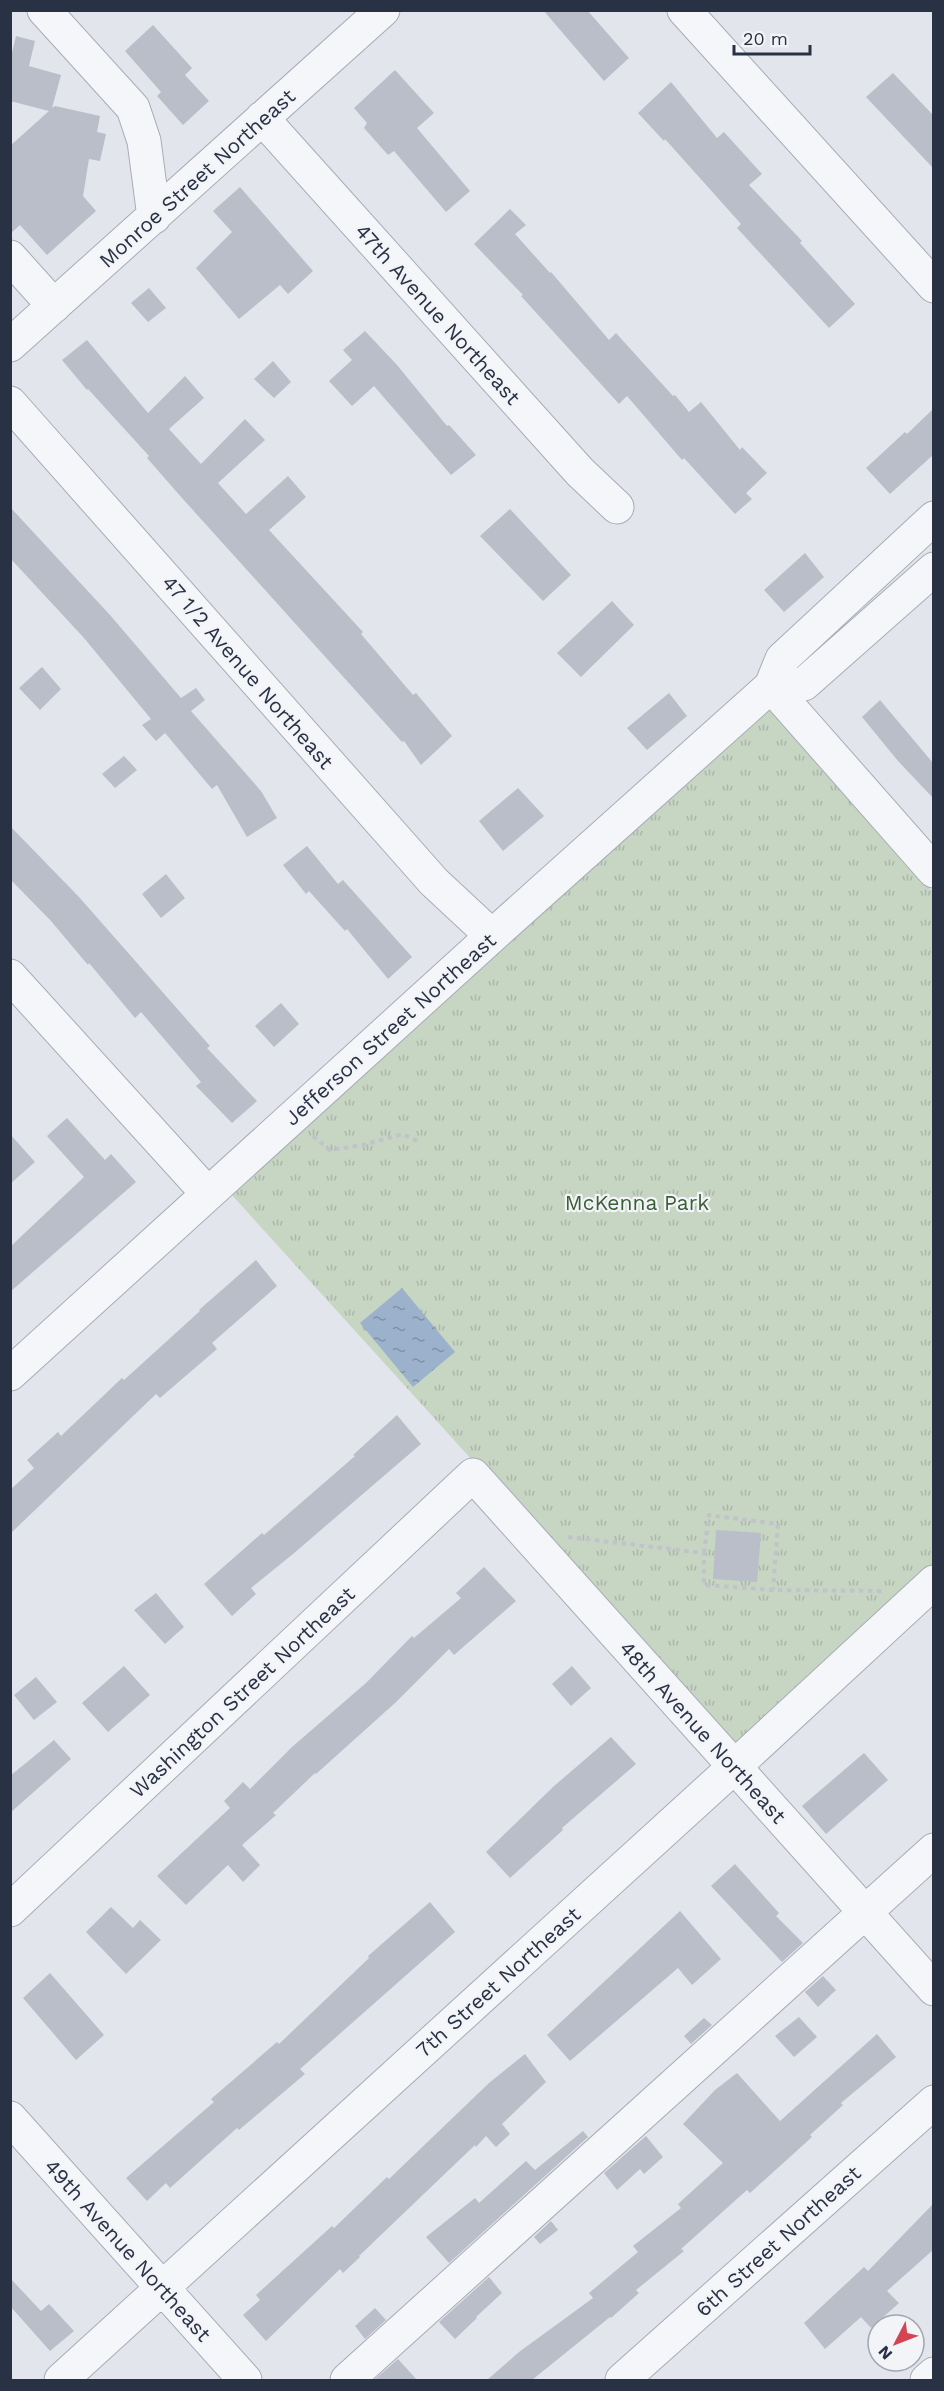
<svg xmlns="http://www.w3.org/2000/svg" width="944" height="2391" font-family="'Work Sans',sans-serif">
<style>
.park{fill:url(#park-tufts)}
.water{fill:url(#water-ripples)}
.building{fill:#b9bec9}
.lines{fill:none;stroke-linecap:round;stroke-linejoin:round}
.minor-casing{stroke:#a7acb6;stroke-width:35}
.path{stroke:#c0c3ca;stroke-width:4;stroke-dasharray:4.5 4.5;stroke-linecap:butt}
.minor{stroke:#f5f6f9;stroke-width:33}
.labels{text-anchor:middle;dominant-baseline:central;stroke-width:4.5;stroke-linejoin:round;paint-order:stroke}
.street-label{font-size:21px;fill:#293244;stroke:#f2f4f8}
.park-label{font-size:21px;fill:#3c6036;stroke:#f2f4f8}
</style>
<defs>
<pattern id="park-tufts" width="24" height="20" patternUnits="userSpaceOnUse" patternTransform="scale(1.5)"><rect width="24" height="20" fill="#c7d5c3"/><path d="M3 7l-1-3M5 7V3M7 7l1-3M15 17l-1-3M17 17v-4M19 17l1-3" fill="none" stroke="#abb7a9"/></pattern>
<pattern id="water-ripples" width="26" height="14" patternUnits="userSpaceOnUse" patternTransform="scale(1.5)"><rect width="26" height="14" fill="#9cb1cc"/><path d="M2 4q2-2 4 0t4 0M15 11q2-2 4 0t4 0" fill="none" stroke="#7f91a7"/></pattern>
</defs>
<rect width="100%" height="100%" fill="#e2e5eb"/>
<path class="park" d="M 756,691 L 933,892 L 933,1565 L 735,1750 L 221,1183 Z"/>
<path class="water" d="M 402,1288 L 455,1352 L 413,1387 L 360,1323 Z"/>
<path class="building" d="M 543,10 L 587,10 L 629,58 L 604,81 Z
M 153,25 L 192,68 L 185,75 L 209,101 L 183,125 L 157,96 L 161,92 L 125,51 Z
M 16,36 L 35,41 L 29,66 L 61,75 L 52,108 L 55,106 L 100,116 L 97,132 L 106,134 L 100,161 L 89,159 L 83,196 L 96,211 L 47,255 L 20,225 L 10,234 L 10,146 L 49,111 L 10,101 L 10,61 Z
M 395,70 L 434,113 L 417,128 L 470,191 L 446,212 L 394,151 L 388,155 L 364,128 L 367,123 L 354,108 Z
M 893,73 L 933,115 L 933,168 L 866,97 Z
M 671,82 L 717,138 L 724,132 L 762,174 L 749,185 L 802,241 L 800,243 L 855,304 L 829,328 L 737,228 L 741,224 L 665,139 L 664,141 L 638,113 Z
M 240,187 L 313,271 L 288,294 L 280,285 L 239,319 L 196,268 L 232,232 L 213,211 Z
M 510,209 L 526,225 L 515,234 L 550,273 L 551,272 L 609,340 L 616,333 L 673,396 L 675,395 L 689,412 L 701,402 L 740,450 L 742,447 L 767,473 L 746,493 L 752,499 L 735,514 L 684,458 L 682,460 L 627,396 L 619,404 L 521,296 L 523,295 L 474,244 Z
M 149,288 L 166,308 L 148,322 L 131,303 Z
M 365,331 L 397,365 L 447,426 L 449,425 L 476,455 L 451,475 L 374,386 L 352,406 L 329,381 L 352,360 L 343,350 Z
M 87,340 L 148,413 L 185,376 L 204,398 L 169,429 L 201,464 L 245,419 L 265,440 L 218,483 L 246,514 L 288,476 L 306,497 L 269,530 L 363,632 L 361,634 L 413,695 L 416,693 L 452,736 L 421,765 L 404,741 L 402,742 L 182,498 L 147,458 L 149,456 L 88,389 L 87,390 L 62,360 Z
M 273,361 L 291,382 L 274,398 L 254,379 Z
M 933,409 L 933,455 L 890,494 L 866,468 L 905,432 L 907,434 Z
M 10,507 L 110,615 L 181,698 L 196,688 L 205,700 L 191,711 L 261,791 L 277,818 L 247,837 L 217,785 L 212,789 L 165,733 L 156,741 L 142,725 L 151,719 L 84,638 L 10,558 Z
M 510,509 L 571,575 L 543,601 L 480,536 Z
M 805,553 L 824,577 L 784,612 L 764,590 Z
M 612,601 L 634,625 L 581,677 L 557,653 Z
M 42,667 L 61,689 L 40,710 L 19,688 Z
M 669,693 L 687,716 L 647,750 L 627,728 Z
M 880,700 L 933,763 L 933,798 L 898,761 L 862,717 Z
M 124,756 L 137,770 L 115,788 L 102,774 Z
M 518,788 L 544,816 L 503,851 L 479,821 Z
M 10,826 L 79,897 L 210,1046 L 207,1048 L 257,1101 L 232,1123 L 196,1086 L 201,1082 L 141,1012 L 135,1018 L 89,963 L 88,965 L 51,921 L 10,879 Z
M 307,846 L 338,884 L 343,880 L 412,957 L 388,979 L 347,929 L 345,931 L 309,891 L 306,894 L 283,865 Z
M 166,874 L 185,898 L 161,918 L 142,894 Z
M 281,1003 L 299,1024 L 274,1047 L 255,1026 Z
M 67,1118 L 105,1160 L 111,1154 L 136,1182 L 10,1292 L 10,1247 L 84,1177 L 47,1136 Z
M 10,1134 L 35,1162 L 10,1184 Z
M 256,1260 L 277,1286 L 212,1343 L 217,1349 L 160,1398 L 156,1394 L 10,1534 L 10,1490 L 34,1468 L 27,1460 L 58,1432 L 61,1436 L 122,1378 L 124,1380 L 200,1311 L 199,1310 Z
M 397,1415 L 421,1444 L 293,1554 L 251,1588 L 256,1594 L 232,1616 L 204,1584 L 262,1533 L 264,1535 L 355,1456 L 353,1455 Z
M 716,1530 L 761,1533 L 757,1582 L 713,1579 Z
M 484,1567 L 516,1601 L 454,1655 L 449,1649 L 395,1703 L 316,1774 L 315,1773 L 273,1813 L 276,1815 L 242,1845 L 260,1865 L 243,1882 L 228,1865 L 186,1905 L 157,1876 L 230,1808 L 224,1801 L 243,1782 L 250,1789 L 292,1747 L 366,1683 L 412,1636 L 414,1638 L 461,1598 L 456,1593 Z
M 156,1593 L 184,1627 L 165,1644 L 134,1610 Z
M 124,1666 L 150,1695 L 108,1732 L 82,1703 Z
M 572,1666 L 591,1688 L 571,1706 L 552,1684 Z
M 36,1677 L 57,1702 L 34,1720 L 14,1695 Z
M 611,1737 L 636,1764 L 562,1828 L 563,1830 L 510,1878 L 486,1852 L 553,1787 Z
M 54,1740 L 71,1759 L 10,1813 L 10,1776 Z
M 864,1753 L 888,1780 L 826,1834 L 802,1806 Z
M 735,1864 L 779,1913 L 776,1916 L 803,1943 L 782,1962 L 711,1886 Z
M 430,1902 L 455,1932 L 300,2069 L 305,2074 L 239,2130 L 237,2128 L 170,2188 L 166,2183 L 147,2201 L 126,2178 L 214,2102 L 211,2099 L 277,2042 L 279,2044 L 369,1958 L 368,1956 Z
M 111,1907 L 133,1928 L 140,1920 L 161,1940 L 126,1974 L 86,1932 Z
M 680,1911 L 721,1959 L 692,1985 L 678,1968 L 570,2061 L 547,2035 Z
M 50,1973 L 104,2035 L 76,2060 L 23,1998 Z
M 823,1976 L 836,1990 L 818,2007 L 805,1992 Z
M 799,2017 L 817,2037 L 794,2057 L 775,2036 Z
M 704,2018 L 712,2025 L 691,2044 L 684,2036 Z
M 877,2034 L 896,2057 L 841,2103 L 843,2105 L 810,2135 L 812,2137 L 750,2193 L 747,2190 L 681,2249 L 684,2251 L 636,2290 L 639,2293 L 611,2318 L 610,2317 L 532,2380 L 487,2380 L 519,2352 L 593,2298 L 589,2293 L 638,2252 L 633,2246 L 681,2208 L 678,2204 L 723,2163 L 683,2124 L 715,2090 L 737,2073 L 780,2121 Z
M 525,2054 L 546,2082 L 502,2124 L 510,2134 L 496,2147 L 486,2136 L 476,2147 L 475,2145 L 359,2256 L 360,2257 L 343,2273 L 340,2269 L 266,2341 L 243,2315 L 260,2300 L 256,2295 L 332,2226 L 334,2228 L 387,2177 L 389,2179 L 489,2083 Z
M 583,2131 L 588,2137 L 449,2263 L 426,2237 L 475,2198 L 479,2203 L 526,2161 L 535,2170 Z
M 646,2136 L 663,2157 L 644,2174 L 640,2169 L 617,2190 L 604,2173 Z
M 933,2204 L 933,2250 L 887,2291 L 899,2303 L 871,2328 L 861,2317 L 825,2349 L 804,2323 L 864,2267 L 868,2271 Z
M 551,2221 L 558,2230 L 540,2244 L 534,2237 Z
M 489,2277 L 502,2293 L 476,2317 L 477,2318 L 455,2339 L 439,2322 Z
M 10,2278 L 41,2311 L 49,2304 L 74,2331 L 50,2351 L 10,2306 Z
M 375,2308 L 386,2320 L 365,2339 L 355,2326 Z
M 398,2359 L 417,2380 L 374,2380 Z"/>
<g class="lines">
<g class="minor-casing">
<path id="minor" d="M 44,10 L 133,108 L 144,141 L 154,217
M 684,10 L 934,286
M 262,118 L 580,472 L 617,507
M 10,257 L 54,306
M 10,345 L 383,10
M 10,403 L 434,882 L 492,936
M 771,686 L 934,871
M 771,686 L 804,684 L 934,569
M 10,976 L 208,1194
M 10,1374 L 492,936 L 771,686 L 782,659 L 934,518
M 10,1910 L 473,1475 L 934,1989
M 10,2118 L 245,2380
M 61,2380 L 734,1767 L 934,1582
M 347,2380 L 934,1850
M 622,2380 L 934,2102
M 927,2380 L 934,2374"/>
</g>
<path class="path" d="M 313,1136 L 330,1150 L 363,1145 L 403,1134 L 419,1142
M 568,1537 L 704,1553 L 704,1585 L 773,1590 L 882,1591
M 704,1553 L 709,1515 L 778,1524 L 773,1590"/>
<use href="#minor" class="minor"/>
</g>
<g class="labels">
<g class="street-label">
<text transform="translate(197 178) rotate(-42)">Monroe Street Northeast</text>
<text transform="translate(438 314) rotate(48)">47th Avenue Northeast</text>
<text transform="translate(248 672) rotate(49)">47 1/2 Avenue Northeast</text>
<text transform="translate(390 1029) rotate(-42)">Jefferson Street Northeast</text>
<text transform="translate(242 1692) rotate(-43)">Washington Street Northeast</text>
<text transform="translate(703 1732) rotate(48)">48th Avenue Northeast</text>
<text transform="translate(498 1982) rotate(-42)">7th Street Northeast</text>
<text transform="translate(778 2241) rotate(-42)">6th Street Northeast</text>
<text transform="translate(128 2250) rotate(48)">49th Avenue Northeast</text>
</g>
<g class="park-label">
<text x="637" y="1202">McKenna Park</text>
</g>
</g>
<rect width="944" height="2391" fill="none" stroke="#293244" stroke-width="24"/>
<g transform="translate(896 2343) rotate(228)"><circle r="28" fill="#f2f4f8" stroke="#a2a6b0" stroke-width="1.5"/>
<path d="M0-4.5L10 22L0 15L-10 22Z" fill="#d44452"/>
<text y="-9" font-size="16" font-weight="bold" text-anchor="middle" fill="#293244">N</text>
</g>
<path d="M734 45v9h76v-9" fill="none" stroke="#293244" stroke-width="3"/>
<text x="743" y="45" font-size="18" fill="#293244" stroke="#f2f4f8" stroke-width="4.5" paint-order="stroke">20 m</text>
</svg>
